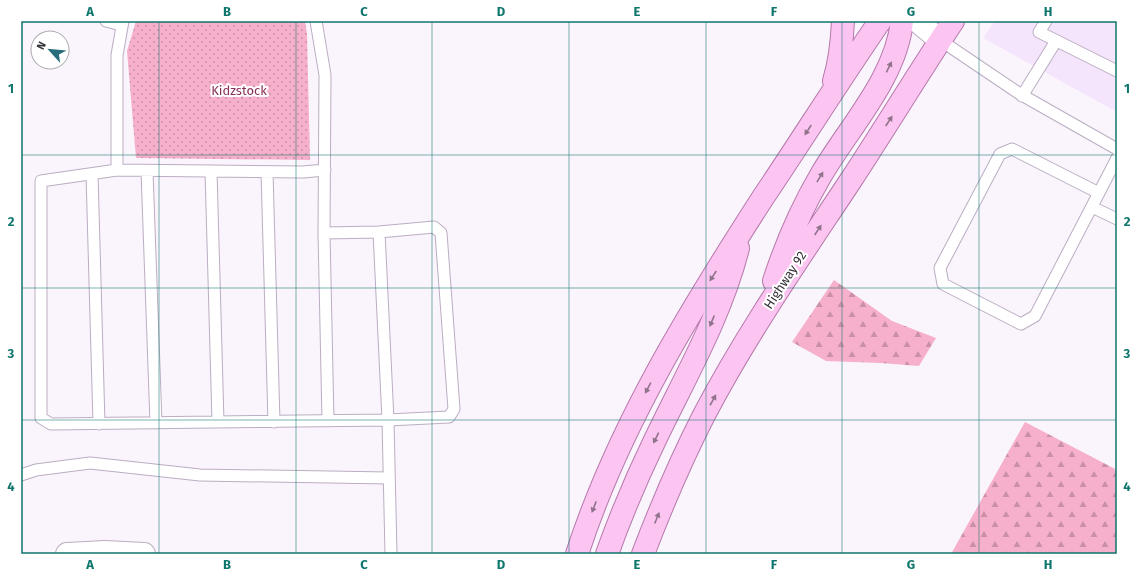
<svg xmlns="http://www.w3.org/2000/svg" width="1138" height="575" font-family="'Fira Sans',sans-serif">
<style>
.built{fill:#f4e5fc}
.forest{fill:url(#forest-firs)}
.park{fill:url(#park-dots)}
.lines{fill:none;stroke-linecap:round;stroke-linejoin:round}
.service-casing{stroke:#bbadc2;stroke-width:13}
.minor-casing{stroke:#bbadc2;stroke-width:24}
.tertiary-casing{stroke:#bbadc2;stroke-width:24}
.primary-casing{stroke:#b578aa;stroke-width:24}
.service{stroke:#fff;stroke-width:11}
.minor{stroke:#fff;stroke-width:22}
.tertiary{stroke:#fff;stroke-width:22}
.primary{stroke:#fcc5f1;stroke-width:22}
.oneway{fill:#8f738b}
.grid{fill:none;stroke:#0f766e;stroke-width:1;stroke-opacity:0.55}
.labels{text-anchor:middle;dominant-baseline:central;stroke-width:4;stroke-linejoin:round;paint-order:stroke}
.park-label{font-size:13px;fill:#893059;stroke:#fff}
.street-label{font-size:13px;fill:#353038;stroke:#fff}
.neatline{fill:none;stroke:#0f766e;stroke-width:1.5}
.grid-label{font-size:13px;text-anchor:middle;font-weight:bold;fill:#0f766e}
</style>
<defs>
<pattern id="forest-firs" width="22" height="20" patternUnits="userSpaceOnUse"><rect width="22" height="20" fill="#f7b0cb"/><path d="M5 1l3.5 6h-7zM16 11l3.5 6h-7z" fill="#c990a6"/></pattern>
<pattern id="park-dots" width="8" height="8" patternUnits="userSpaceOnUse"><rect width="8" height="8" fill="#f7b0cb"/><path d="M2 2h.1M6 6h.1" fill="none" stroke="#c990a6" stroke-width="1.8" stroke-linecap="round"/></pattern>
</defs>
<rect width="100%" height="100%" fill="#faf4fd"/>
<path class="built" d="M 995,21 L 1117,21 L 1117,112 L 983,38 Z"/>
<path class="forest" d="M 834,280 L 892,321 L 936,338 L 919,366 L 881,363 L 826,361 L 792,342 Z
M 1025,422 L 1117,470 L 1117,554 L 951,554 Z"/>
<path class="park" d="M 136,21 L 305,21 L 307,34 L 310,160 L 136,158 L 127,51 Z"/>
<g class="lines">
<g class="service-casing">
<path id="service" d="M 106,21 L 121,25
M 316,21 L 325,75 L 324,233 L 328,421
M 1046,21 L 1039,32 L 1117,71
M 940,40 L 1020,94 L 1117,149
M 1022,96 L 1056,41
M 117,170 L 117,55 L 123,21
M 325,170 L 303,172 L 117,170 L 41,181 L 41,418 L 51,424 L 388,420 L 391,554
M 147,171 L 156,423
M 211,171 L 218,422
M 267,172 L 274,422
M 92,174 L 99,424
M 1099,193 L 1012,149 L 1000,154 L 940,268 L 943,284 L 1021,324 L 1035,316 L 1117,158
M 1092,207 L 1117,219
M 324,233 L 379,232 L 388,420 L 449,417 L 454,409 L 441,233 L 434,227 L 379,232
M 21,475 L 36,470 L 90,463 L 200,475 L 389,478"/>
</g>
<g class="minor-casing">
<path id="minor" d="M 917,21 L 940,40"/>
</g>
<g class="tertiary-casing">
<path id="tertiary" d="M 67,554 L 105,552 L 144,554"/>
</g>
<g class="primary-casing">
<path id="primary" d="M 834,81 C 840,61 842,42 843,21
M 774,281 C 786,244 801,209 821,175 C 849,127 896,78 902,21
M 577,554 C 619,425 691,309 764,196 C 803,138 840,79 880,21
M 607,554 C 621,515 637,477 655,440 C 685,377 721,316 738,248
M 643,554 C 661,507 681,460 704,415 C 747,333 800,257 851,180 C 885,128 918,74 953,21"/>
</g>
<use href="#service" class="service"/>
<use href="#minor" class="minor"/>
<use href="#tertiary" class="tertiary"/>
<use href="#primary" class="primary"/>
</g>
<defs><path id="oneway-solid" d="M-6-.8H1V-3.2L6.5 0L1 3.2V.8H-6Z"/></defs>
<g class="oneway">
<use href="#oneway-solid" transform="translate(889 67) rotate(-64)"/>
<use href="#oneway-solid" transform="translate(889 121) rotate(-57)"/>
<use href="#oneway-solid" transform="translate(808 130) rotate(123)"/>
<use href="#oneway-solid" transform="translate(820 177) rotate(-59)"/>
<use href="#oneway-solid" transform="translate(818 230) rotate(-57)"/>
<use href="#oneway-solid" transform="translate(713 276) rotate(123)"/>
<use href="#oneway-solid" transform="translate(712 321) rotate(113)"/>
<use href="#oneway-solid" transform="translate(648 388) rotate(118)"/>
<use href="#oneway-solid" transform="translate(713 400) rotate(-61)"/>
<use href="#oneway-solid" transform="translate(656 438) rotate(116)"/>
<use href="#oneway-solid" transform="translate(594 507) rotate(111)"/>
<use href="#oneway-solid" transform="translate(657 518) rotate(-68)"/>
</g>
<path class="grid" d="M 159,21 L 159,554M 296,21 L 296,554M 432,21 L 432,554M 569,21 L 569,554M 706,21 L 706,554M 842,21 L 842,554M 979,21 L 979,554M 21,155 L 1117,155M 21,288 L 1117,288M 21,420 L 1117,420"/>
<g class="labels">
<g class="park-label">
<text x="239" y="90">Kidzstock</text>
</g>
<g class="street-label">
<text transform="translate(785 280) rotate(-57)">Highway 92</text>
</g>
</g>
<rect width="1138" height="575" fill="none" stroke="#ffffff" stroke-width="44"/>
<g transform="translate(50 50) rotate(297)"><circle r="19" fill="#ffffff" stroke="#aeacaf"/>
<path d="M0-3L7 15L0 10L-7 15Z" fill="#276d7c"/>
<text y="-6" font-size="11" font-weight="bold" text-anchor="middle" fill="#353038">N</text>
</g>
<rect x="22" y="22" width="1094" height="531" class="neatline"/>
<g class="grid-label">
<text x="90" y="16">A</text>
<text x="227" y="16">B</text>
<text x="364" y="16">C</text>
<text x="501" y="16">D</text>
<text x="637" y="16">E</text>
<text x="774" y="16">F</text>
<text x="911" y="16">G</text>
<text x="1048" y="16">H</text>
<text x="11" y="93">1</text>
<text x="1127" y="93">1</text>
<text x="11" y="226">2</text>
<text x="1127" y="226">2</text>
<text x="11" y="358">3</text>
<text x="1127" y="358">3</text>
<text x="11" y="491">4</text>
<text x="1127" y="491">4</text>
<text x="90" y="569">A</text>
<text x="227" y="569">B</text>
<text x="364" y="569">C</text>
<text x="501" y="569">D</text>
<text x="637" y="569">E</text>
<text x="774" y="569">F</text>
<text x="911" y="569">G</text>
<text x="1048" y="569">H</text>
</g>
</svg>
